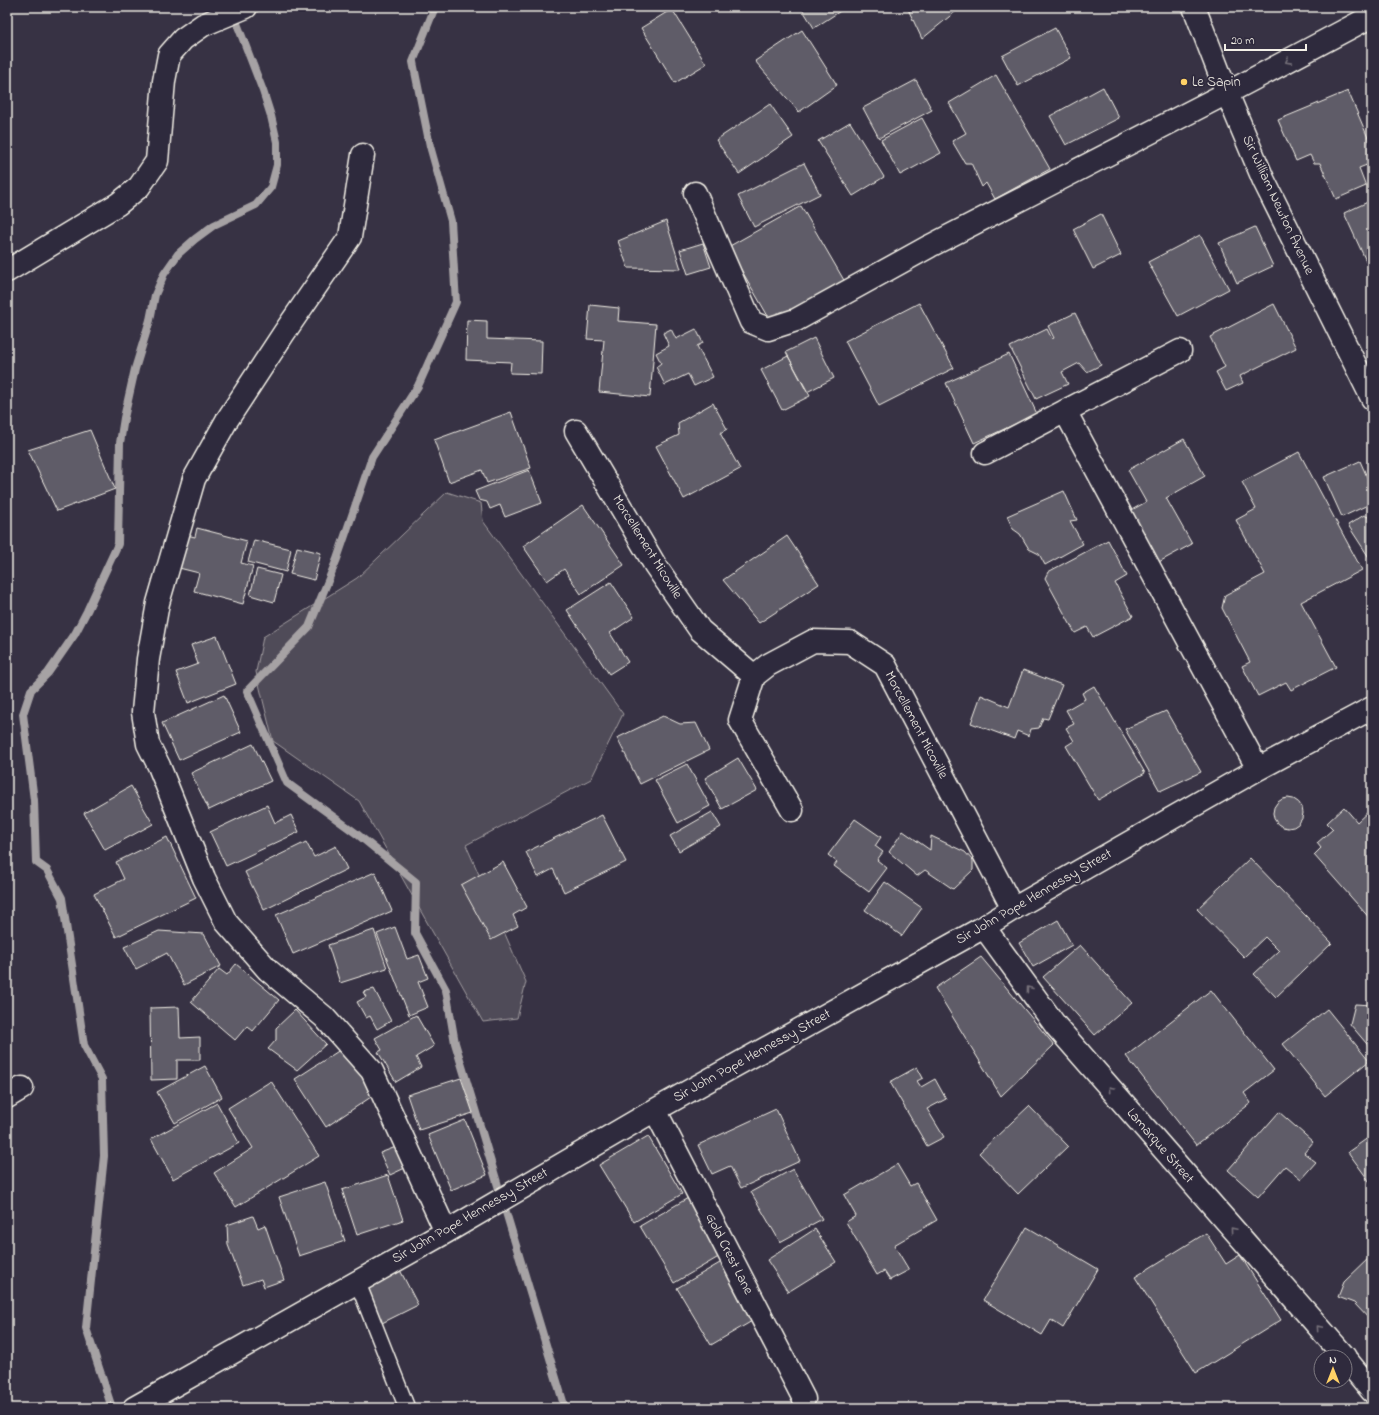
<svg xmlns="http://www.w3.org/2000/svg" width="1379" height="1415" font-family="'Indie Flower',sans-serif">
<style>
.green{fill:#504b59;stroke:#a29ea0}
.lines{fill:none;stroke-linecap:round;stroke-linejoin:round}
.stream{stroke:#a6a2a4;stroke-width:8}
.building{fill:#5f5c67;stroke:#f4f1e8}
.lane-casing{stroke:#f4f1e8;stroke-width:18}
.street-casing{stroke:#f4f1e8;stroke-width:25}
.secondary-casing{stroke:#f4f1e8;stroke-width:25}
.lane{stroke:#2f2a3d;stroke-width:15}
.street{stroke:#2f2a3d;stroke-width:22}
.secondary{stroke:#2f2a3d;stroke-width:22}
.oneway{stroke:#747079}
.poi-dot{fill:#ffd166;stroke:#2f2a3d;stroke-width:1.5}
.labels{text-anchor:middle;dominant-baseline:central;stroke-width:3.5;stroke-linejoin:round;paint-order:stroke}
.poi-label{font-size:14px;fill:#f4f1e8;stroke:#2f2a3d;text-anchor:start}
.street-label{font-size:14px;fill:#f4f1e8;stroke:#2f2a3d}
</style>
<rect width="100%" height="100%" fill="#373244"/>
<filter id="ink" filterUnits="userSpaceOnUse"><feTurbulence type="fractalNoise" baseFrequency=".025" numOctaves="2"/><feDisplacementMap in="SourceGraphic" scale="8" xChannelSelector="R" yChannelSelector="G"/><feConvolveMatrix kernelMatrix="1 2 1 2 8 2 1 2 1" color-interpolation-filters="sRGB"/></filter>
<g filter="url(#ink)">
<path class="green" d="M 447,492 L 481,503 L 483,521 L 623,714 L 591,779 L 466,845 L 526,982 L 517,1018 L 483,1022 L 359,801 L 273,741 L 256,672 L 263,637 L 357,578 Z"/>
<g class="lines">
<path class="stream" d="M 435,7 L 413,62 L 430,146 L 451,221 L 456,302 L 418,386 L 372,457 L 337,559 L 309,627 L 247,691 L 287,783 L 357,834 L 416,882 L 415,933 L 446,990 L 455,1043 L 565,1408
M 112,1408 L 86,1328 L 104,1156 L 102,1079 L 84,1045 L 62,898 L 47,870 L 36,862 L 34,800 L 23,714 L 31,690 L 48,673 L 75,634 L 87,611 L 118,544 L 120,443 L 124,418 L 135,369 L 150,320 L 155,295 L 164,274 L 178,254 L 195,239 L 214,225 L 256,205 L 271,187 L 277,165 L 277,142 L 271,116 L 263,91 L 233,13"/>
</g>
<path class="building" d="M 801,7 L 844,7 L 845,8 L 814,28 Z
M 907,7 L 951,7 L 955,12 L 922,39 Z
M 672,9 L 706,64 L 675,83 L 641,28 Z
M 1055,28 L 1071,58 L 1018,86 L 1002,56 Z
M 802,30 L 837,85 L 799,112 L 755,61 Z
M 996,75 L 1050,169 L 995,199 L 986,183 L 982,187 L 971,163 L 965,163 L 952,141 L 966,133 L 949,103 Z
M 916,80 L 932,110 L 879,138 L 863,108 Z
M 1103,87 L 1119,118 L 1066,145 L 1050,116 Z
M 1348,91 L 1372,147 L 1372,163 L 1359,168 L 1366,186 L 1336,199 L 1320,163 L 1314,163 L 1310,155 L 1296,161 L 1278,120 Z
M 770,104 L 793,137 L 739,174 L 716,140 Z
M 922,118 L 941,153 L 900,175 L 881,140 Z
M 850,122 L 884,177 L 853,196 L 818,141 Z
M 804,163 L 820,194 L 754,227 L 738,196 Z
M 1372,200 L 1372,258 L 1366,261 L 1344,213 Z
M 801,206 L 845,282 L 772,323 L 728,247 Z
M 1101,214 L 1121,255 L 1093,269 L 1073,229 Z
M 666,221 L 681,269 L 628,268 L 618,241 Z
M 1255,227 L 1273,266 L 1237,283 L 1219,243 Z
M 1200,235 L 1229,289 L 1178,316 L 1148,262 Z
M 703,243 L 711,267 L 688,274 L 680,250 Z
M 919,303 L 954,368 L 879,406 L 845,341 Z
M 1274,304 L 1296,348 L 1240,376 L 1243,383 L 1226,391 L 1216,372 L 1225,367 L 1210,337 Z
M 590,305 L 619,308 L 618,321 L 656,324 L 650,397 L 599,392 L 604,340 L 587,339 Z
M 1075,313 L 1101,365 L 1087,372 L 1079,363 L 1062,372 L 1068,384 L 1036,399 L 1010,347 L 1047,329 L 1052,339 L 1054,338 L 1048,326 Z
M 467,320 L 487,321 L 487,339 L 542,341 L 541,374 L 510,373 L 511,362 L 466,360 Z
M 671,329 L 676,339 L 696,329 L 703,343 L 697,346 L 713,377 L 694,386 L 688,374 L 665,385 L 656,367 L 661,363 L 656,353 L 669,346 L 663,333 Z
M 814,338 L 834,378 L 807,392 L 786,352 Z
M 1009,354 L 1037,414 L 974,443 L 946,383 Z
M 788,356 L 810,396 L 782,410 L 761,370 Z
M 713,403 L 727,429 L 720,433 L 740,469 L 684,499 L 656,446 L 679,435 L 678,423 Z
M 511,412 L 531,468 L 487,483 L 482,470 L 449,482 L 434,440 Z
M 90,430 L 115,489 L 57,511 L 28,450 Z
M 1184,439 L 1205,476 L 1166,498 L 1192,544 L 1157,563 L 1128,512 L 1146,502 L 1128,470 Z
M 1299,452 L 1362,570 L 1301,602 L 1336,667 L 1291,690 L 1286,682 L 1258,696 L 1242,666 L 1250,662 L 1222,608 L 1225,595 L 1265,574 L 1236,520 L 1256,509 L 1242,482 Z
M 1360,461 L 1372,488 L 1372,503 L 1342,517 L 1324,477 Z
M 529,470 L 542,503 L 505,517 L 500,505 L 490,509 L 487,502 L 479,500 L 475,491 Z
M 1064,491 L 1077,520 L 1070,521 L 1083,544 L 1045,565 L 1039,554 L 1029,549 L 1020,534 L 1013,529 L 1007,516 Z
M 583,505 L 624,565 L 581,594 L 564,569 L 547,581 L 523,546 Z
M 1364,515 L 1372,519 L 1372,562 L 1348,525 Z
M 197,528 L 247,541 L 241,563 L 253,566 L 243,604 L 194,591 L 199,573 L 179,568 L 187,535 L 195,537 Z
M 787,536 L 819,584 L 759,623 L 723,580 Z
M 254,540 L 291,549 L 286,572 L 248,562 Z
M 1108,540 L 1127,576 L 1115,583 L 1133,616 L 1093,637 L 1087,627 L 1075,633 L 1045,578 L 1048,572 Z
M 297,547 L 321,553 L 314,580 L 290,574 Z
M 257,569 L 281,575 L 274,602 L 250,595 Z
M 611,582 L 634,617 L 610,633 L 628,662 L 609,674 L 567,610 Z
M 217,636 L 236,684 L 188,703 L 176,672 L 198,664 L 191,645 Z
M 1023,670 L 1062,685 L 1048,719 L 1043,718 L 1039,728 L 1031,729 L 1029,736 L 1017,731 L 1014,739 L 971,723 L 981,695 L 1009,707 Z
M 1094,686 L 1145,773 L 1098,800 L 1066,746 L 1074,741 L 1066,728 L 1074,724 L 1066,710 L 1085,699 L 1082,693 Z
M 224,695 L 241,732 L 179,760 L 162,723 Z
M 1166,711 L 1201,772 L 1160,791 L 1125,729 Z
M 663,716 L 680,724 L 696,723 L 709,750 L 640,784 L 617,738 Z
M 253,744 L 271,781 L 209,810 L 191,773 Z
M 738,758 L 757,790 L 722,809 L 705,778 Z
M 687,764 L 710,806 L 678,823 L 655,780 Z
M 131,786 L 153,824 L 105,850 L 84,813 Z
M1273 813a15 15 0 1 1 30 0a15 15 0 1 1-30 0Z
M 267,805 L 275,823 L 291,815 L 299,832 L 226,866 L 210,832 Z
M 1344,807 L 1357,822 L 1371,809 L 1372,810 L 1372,921 L 1314,855 L 1321,848 L 1317,843 L 1333,829 L 1327,823 Z
M 712,812 L 721,827 L 679,851 L 670,836 Z
M 602,815 L 626,862 L 564,892 L 553,869 L 538,877 L 526,852 Z
M 855,819 L 881,837 L 875,846 L 883,852 L 877,860 L 887,868 L 869,892 L 834,866 L 837,862 L 828,855 Z
M 903,831 L 930,850 L 931,836 L 965,852 L 973,861 L 973,870 L 953,889 L 925,870 L 917,876 L 889,852 Z
M 167,837 L 196,898 L 116,937 L 94,894 L 124,879 L 116,862 Z
M 306,842 L 314,857 L 336,846 L 347,869 L 264,910 L 245,872 Z
M 1250,858 L 1332,943 L 1276,997 L 1254,974 L 1279,951 L 1265,937 L 1244,957 L 1197,909 Z
M 503,862 L 527,907 L 513,915 L 518,926 L 491,940 L 461,885 Z
M 375,872 L 392,911 L 293,954 L 276,915 Z
M 885,882 L 922,908 L 902,936 L 865,910 Z
M 1058,920 L 1072,945 L 1033,967 L 1019,943 Z
M 395,927 L 407,959 L 419,955 L 428,978 L 418,982 L 428,1007 L 409,1015 L 377,934 Z
M 374,930 L 387,968 L 340,983 L 328,945 Z
M 159,931 L 204,934 L 221,966 L 184,985 L 167,953 L 136,969 L 124,947 Z
M 1080,945 L 1132,1003 L 1095,1035 L 1043,977 Z
M 981,957 L 1054,1045 L 1001,1096 L 935,988 Z
M 236,964 L 279,1000 L 253,1031 L 247,1026 L 235,1040 L 191,1002 L 219,969 L 227,975 Z
M 374,989 L 391,1021 L 377,1029 L 370,1016 L 366,1018 L 357,1002 L 366,997 L 363,992 Z
M 1211,990 L 1274,1070 L 1244,1093 L 1251,1103 L 1196,1145 L 1126,1056 Z
M 1355,1004 L 1372,1005 L 1372,1050 L 1350,1024 Z
M 179,1007 L 180,1038 L 200,1037 L 200,1060 L 177,1060 L 177,1079 L 151,1080 L 150,1008 Z
M 1327,1009 L 1369,1061 L 1325,1096 L 1283,1044 Z
M 295,1010 L 326,1044 L 297,1070 L 268,1049 L 276,1040 L 276,1028 Z
M 416,1015 L 434,1046 L 416,1057 L 421,1067 L 396,1082 L 378,1052 L 382,1050 L 375,1038 Z
M 343,1048 L 374,1095 L 326,1127 L 295,1079 Z
M 205,1066 L 222,1097 L 175,1123 L 157,1092 Z
M 917,1067 L 923,1078 L 917,1081 L 921,1087 L 935,1079 L 946,1099 L 927,1109 L 944,1137 L 927,1146 L 890,1082 Z
M 461,1078 L 473,1113 L 419,1130 L 407,1095 Z
M 271,1081 L 319,1156 L 236,1207 L 214,1173 L 253,1148 L 228,1108 Z
M 217,1103 L 239,1143 L 173,1179 L 151,1139 Z
M 1029,1106 L 1068,1146 L 1018,1194 L 979,1153 Z
M 776,1109 L 800,1161 L 741,1188 L 730,1166 L 712,1174 L 698,1145 Z
M 1279,1112 L 1313,1142 L 1304,1153 L 1316,1162 L 1301,1179 L 1285,1166 L 1258,1197 L 1228,1170 Z
M 465,1120 L 487,1175 L 451,1190 L 428,1135 Z
M 1372,1135 L 1372,1185 L 1348,1152 Z
M 648,1136 L 682,1194 L 634,1222 L 599,1165 Z
M 396,1147 L 405,1168 L 390,1175 L 380,1153 Z
M 897,1164 L 910,1186 L 916,1183 L 937,1220 L 894,1245 L 909,1270 L 890,1280 L 884,1271 L 877,1275 L 846,1222 L 856,1216 L 844,1195 Z
M 793,1169 L 822,1219 L 780,1242 L 751,1192 Z
M 388,1175 L 403,1220 L 357,1235 L 342,1190 Z
M 325,1182 L 345,1241 L 299,1256 L 279,1197 Z
M 688,1198 L 722,1255 L 674,1283 L 640,1226 Z
M 253,1216 L 258,1228 L 265,1225 L 284,1280 L 264,1287 L 261,1279 L 243,1285 L 228,1245 L 227,1225 Z
M 1027,1227 L 1098,1269 L 1063,1328 L 1051,1320 L 1042,1335 L 983,1300 Z
M 815,1229 L 836,1262 L 788,1292 L 767,1260 Z
M 1206,1233 L 1226,1264 L 1240,1255 L 1281,1320 L 1196,1373 L 1135,1277 Z
M 1372,1255 L 1372,1322 L 1354,1303 L 1338,1297 L 1344,1282 Z
M 725,1260 L 759,1317 L 711,1345 L 677,1288 Z
M 400,1270 L 418,1305 L 380,1324 L 362,1289 Z"/>
<g class="lines">
<g class="lane-casing">
<path id="lane" d="M 357,1281 L 407,1408"/>
</g>
<g class="street-casing">
<path id="street" d="M 363,155 L 350,237 L 284,333 L 227,420 L 194,479 L 158,603 L 148,659 L 143,712 L 148,744 L 159,766 L 204,878 L 226,922 L 268,970 L 324,1017 L 372,1071 L 446,1232
M 695,193 L 751,322 L 768,329 L 796,320 L 930,246 L 1227,93 L 1372,16
M 7,271 L 118,204 L 139,187 L 157,161 L 164,81 L 169,55 L 183,39 L 203,25 L 246,7
M 1065,411 L 1258,769
M 576,431 L 655,565 L 700,630 L 754,676 L 768,665 L 813,641 L 850,642 L 885,665 L 1013,909
M 985,453 L 1180,351
M 754,676 L 740,720 L 792,810
M 984,927 L 1056,1026 L 1345,1357
M 7,1097 L 22,1088
M 655,1110 L 804,1399
M 1345,1358 L 1372,1391
M 134,1408 L 446,1232 L 655,1110 L 984,927 L 1013,909 L 1258,769 L 1372,708"/>
</g>
<g class="secondary-casing">
<path id="secondary" d="M 1194,7 L 1227,93 L 1264,181 L 1372,398"/>
</g>
<use href="#lane" class="lane"/>
<use href="#street" class="street"/>
<use href="#secondary" class="secondary"/>
</g>
<defs><path id="oneway-chevron" d="M-2-3.5L2.5 0L-2 3.5" fill="none" stroke-width="1.6" stroke-linecap="round" stroke-linejoin="round"/></defs>
<g class="oneway">
<use href="#oneway-chevron" transform="translate(1288 61) rotate(152)"/>
<use href="#oneway-chevron" transform="translate(1029 989) rotate(-126)"/>
<use href="#oneway-chevron" transform="translate(1111 1089) rotate(-131)"/>
<use href="#oneway-chevron" transform="translate(1233 1230) rotate(-131)"/>
<use href="#oneway-chevron" transform="translate(1319 1328) rotate(-131)"/>
</g>
</g>
<circle class="poi-dot" cx="1184" cy="82" r="4"/>
<g class="labels">
<g class="poi-label">
<text x="1192" y="82">Le Sapin</text>
</g>
<g class="street-label">
<text transform="translate(1278 205) rotate(65)">Sir William Newton Avenue</text>
<text transform="translate(647 547) rotate(58)">Morcellement Micoville</text>
<text transform="translate(916 725) rotate(62)">Morcellement Micoville</text>
<text transform="translate(1034 897) rotate(-30)">Sir John Pope Hennessy Street</text>
<text transform="translate(752 1056) rotate(-29)">Sir John Pope Hennessy Street</text>
<text transform="translate(1160 1146) rotate(49)">Lamarque Street</text>
<text transform="translate(470 1216) rotate(-30)">Sir John Pope Hennessy Street</text>
<text transform="translate(729 1254) rotate(63)">Gold Crest Lane</text>
</g>
</g>
<rect width="1379" height="1415" fill="none" stroke="#2f2a3d" stroke-width="24"/>
<rect x="12" y="12" width="1355" height="1391" fill="none" stroke="#f4f1e8" stroke-width="1.5" filter="url(#ink)"/>
<g transform="translate(1333 1369)"><circle r="19" fill="#2f2a3d" stroke="#7e7a81"/>
<path d="M0-3L7 15L0 10L-7 15Z" fill="#ffd166"/>
<text y="-6" font-size="11" font-weight="bold" text-anchor="middle" fill="#f4f1e8">N</text>
</g>
<path d="M1225 44v6h81v-6" fill="none" stroke="#f4f1e8" stroke-width="2"/>
<text x="1231" y="44" font-size="12" fill="#f4f1e8" stroke="#2f2a3d" stroke-width="3" paint-order="stroke">20 m</text>
</svg>
